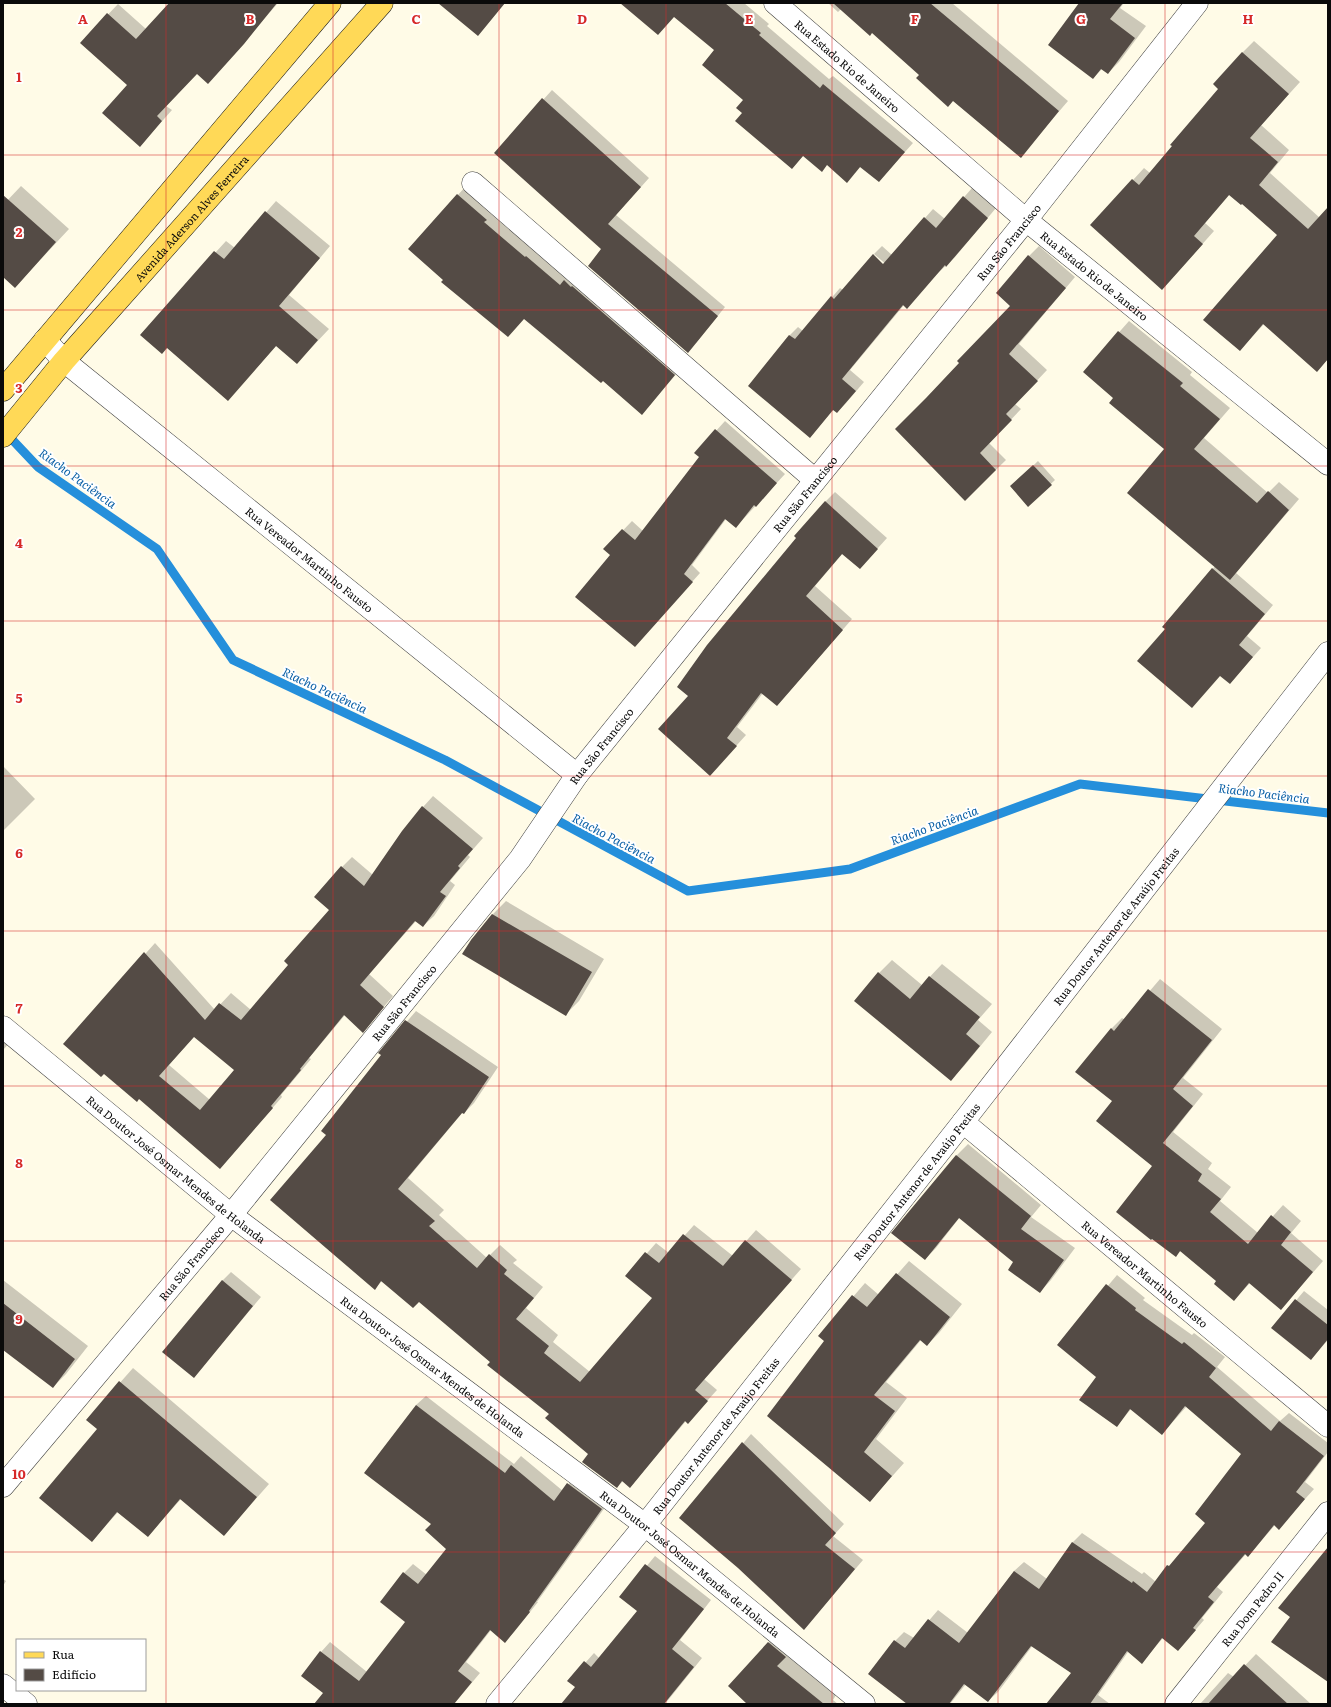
<svg xmlns="http://www.w3.org/2000/svg" width="1331" height="1707" font-family="Literata,serif">
<style>
.shadow{fill:#0003;fill-rule:evenodd}
.lines{fill:none;stroke-linecap:round;stroke-linejoin:round}
.stream{stroke:#258fdb;stroke-width:9}
.building{fill:#544b45;fill-rule:evenodd}
.minor-casing{stroke:#3d3d3d;stroke-width:23}
.tertiary-casing{stroke:#3d3d3d;stroke-width:23}
.primary-casing{stroke:#1b1b1b;stroke-width:23}
.minor{stroke:#fff;stroke-width:22}
.tertiary{stroke:#fff;stroke-width:22}
.primary{stroke:#ffd957;stroke-width:22}
.grid{fill:none;stroke:#d62828;stroke-width:1;stroke-opacity:0.55}
.labels{text-anchor:middle;dominant-baseline:central;stroke-width:4;stroke-linejoin:round;paint-order:stroke}
.street-label{font-size:11px;fill:#0a0a0a;stroke:#fff}
.water-label{font-size:12px;font-style:italic;fill:#095fa6;stroke:#fff}
.grid-label{font-size:13px;text-anchor:middle;font-weight:bold;fill:#d62828;stroke:#fff;stroke-width:4;stroke-linejoin:round;paint-order:stroke}
</style>
<rect width="100%" height="100%" fill="#fffbe7"/>
<path class="shadow" d="M 170,3 L 278,3 L 217,73 L 197,73 L 166,106 L 172,110 L 140,146 L 128,85 L 81,43 L 118,4 L 146,29 Z
M 451,3 L 505,3 L 478,35 Z
M 621,3 L 744,3 L 769,24 L 767,26 L 829,79 L 833,76 L 913,143 L 879,181 L 861,166 L 855,173 L 804,155 L 792,168 L 743,113 L 744,100 L 716,50 L 675,16 Z
M 828,3 L 952,3 L 1068,101 L 1020,157 L 872,32 L 841,9 L 838,12 Z
M 1080,3 L 1124,3 L 1120,8 L 1146,26 L 1119,62 L 1108,73 L 1102,69 L 1093,78 Z
M 1254,41 L 1300,82 L 1261,125 L 1289,150 L 1270,173 L 1320,218 L 1328,208 L 1328,359 L 1317,370 L 1264,324 L 1240,350 L 1278,235 L 1242,203 L 1230,194 L 1205,223 L 1214,231 L 1174,276 L 1133,180 L 1144,168 L 1150,173 L 1219,89 L 1242,53 Z
M 552,90 L 649,178 L 616,215 L 725,307 L 696,343 L 603,249 L 495,153 Z
M 21,186 L 69,229 L 15,287 L 3,276 L 3,205 Z
M 466,186 L 683,366 L 650,405 L 603,380 L 524,318 L 445,280 L 410,248 Z
M 972,188 L 996,208 L 955,257 L 904,305 L 850,370 L 864,382 L 846,403 L 837,412 L 834,409 L 810,437 L 749,386 L 790,335 L 798,327 L 803,331 L 840,288 L 843,290 L 886,268 L 888,266 L 874,254 L 882,246 L 892,255 L 933,209 L 945,219 Z
M 276,201 L 330,246 L 289,295 L 329,329 L 297,363 L 277,345 L 228,400 L 168,347 L 141,334 L 226,241 L 235,248 Z
M 1039,246 L 1075,277 L 1019,344 L 1047,370 L 1015,404 L 1021,409 L 989,443 L 1006,460 L 965,500 L 961,363 L 1012,306 L 1029,256 Z
M 1129,321 L 1192,372 L 1190,375 L 1230,408 L 1204,438 L 1268,493 L 1279,482 L 1299,499 L 1236,573 L 1273,605 L 1247,636 L 1261,648 L 1238,674 L 1166,629 L 1215,566 L 1165,449 L 1114,398 L 1084,372 Z
M 725,421 L 785,474 L 736,527 L 726,519 L 692,565 L 700,573 L 635,646 L 611,555 L 605,549 L 632,521 L 643,531 L 700,457 L 696,453 Z
M 1038,461 L 1055,480 L 1028,505 L 1011,487 Z
M 835,492 L 887,538 L 869,558 L 843,553 L 815,586 L 852,619 L 787,694 L 763,693 L 737,727 L 746,735 L 710,775 L 690,695 L 798,538 L 825,502 Z
M 3,766 L 35,799 L 3,831 Z
M 433,796 L 483,838 L 468,855 L 470,857 L 450,881 L 455,885 L 434,916 L 423,926 L 416,921 L 369,974 L 393,996 L 363,1031 L 345,1015 L 309,1058 L 311,1059 L 281,1095 L 282,1097 L 230,1157 L 140,1098 L 65,1044 L 155,943 L 215,1010 L 231,993 L 251,1010 L 289,965 L 331,910 L 342,867 L 352,857 L 373,875 L 423,807 ZM 194,1036 L 236,1070 L 210,1100 L 169,1065 Z
M 506,901 L 604,959 L 579,1001 L 566,1014 L 471,940 L 493,914 Z
M 892,960 L 922,985 L 942,964 L 992,1004 L 978,1020 L 992,1032 L 964,1066 L 951,1079 L 879,973 Z
M 1160,979 L 1222,1029 L 1183,1078 L 1203,1094 L 1173,1132 L 1212,1163 L 1208,1169 L 1231,1187 L 1220,1201 L 1258,1233 L 1283,1205 L 1301,1221 L 1291,1233 L 1323,1261 L 1281,1309 L 1250,1283 L 1234,1300 L 1217,1281 L 1181,1251 L 1176,1255 L 1154,1165 L 1113,1101 L 1076,1072 L 1112,1028 L 1122,1018 L 1125,1020 Z
M 416,1011 L 498,1067 L 474,1103 L 464,1113 L 463,1112 L 408,1178 L 444,1210 L 439,1215 L 487,1258 L 500,1245 L 517,1260 L 513,1263 L 543,1287 L 526,1308 L 558,1335 L 553,1342 L 590,1372 L 654,1298 L 627,1276 L 656,1243 L 669,1253 L 694,1225 L 733,1256 L 756,1230 L 801,1269 L 704,1379 L 717,1390 L 688,1422 L 686,1421 L 630,1487 L 623,1481 L 617,1487 L 589,1454 L 550,1414 L 420,1301 L 383,1280 L 375,1288 L 328,1135 L 382,1055 L 380,1053 Z
M 3,1033 L 11,1041 L 3,1050 Z
M 968,1144 L 1041,1205 L 1031,1217 L 1075,1248 L 1051,1280 L 1040,1292 L 1015,1262 L 960,1217 L 936,1248 L 925,1259 L 892,1233 L 957,1155 Z
M 909,1261 L 962,1304 L 939,1333 L 927,1345 L 921,1340 L 886,1382 L 907,1398 L 876,1439 L 904,1463 L 870,1501 L 825,1341 L 819,1336 L 865,1283 L 879,1295 Z
M 231,1272 L 261,1297 L 194,1377 L 222,1281 Z
M 1117,1275 L 1145,1298 L 1143,1300 L 1192,1335 L 1194,1333 L 1225,1357 L 1217,1367 L 1280,1421 L 1289,1413 L 1328,1443 L 1328,1452 L 1305,1482 L 1314,1489 L 1279,1528 L 1275,1525 L 1248,1556 L 1246,1554 L 1217,1587 L 1223,1592 L 1202,1618 L 1204,1620 L 1178,1650 L 1163,1638 L 1142,1662 L 1128,1652 L 1098,1695 L 1110,1704 L 1047,1704 L 1072,1673 L 1033,1645 L 998,1692 L 988,1701 L 966,1684 L 950,1704 L 908,1704 L 895,1641 L 904,1632 L 914,1638 L 938,1610 L 968,1633 L 1014,1571 L 1024,1562 L 1047,1579 L 1073,1542 L 1082,1533 L 1142,1574 L 1144,1572 L 1156,1582 L 1207,1523 L 1243,1454 L 1187,1406 L 1162,1434 L 1131,1409 L 1117,1426 L 1098,1376 L 1058,1345 Z
M 3,1280 L 88,1346 L 66,1374 L 53,1387 L 3,1348 Z
M 1304,1291 L 1328,1310 L 1328,1340 L 1311,1359 L 1273,1328 Z
M 133,1368 L 269,1484 L 224,1535 L 181,1499 L 148,1536 L 118,1512 L 92,1541 L 98,1429 L 87,1420 Z
M 426,1396 L 514,1464 L 521,1456 L 563,1491 L 577,1474 L 611,1499 L 537,1602 L 538,1602 L 514,1632 L 505,1641 L 491,1630 L 466,1662 L 480,1673 L 454,1704 L 315,1704 L 324,1693 L 321,1652 L 330,1642 L 367,1672 L 407,1622 L 404,1573 L 413,1564 L 427,1575 L 447,1549 L 432,1524 L 416,1405 Z
M 751,1434 L 844,1524 L 833,1536 L 863,1560 L 804,1629 L 739,1567 L 680,1518 Z
M 655,1556 L 711,1600 L 680,1640 L 702,1658 L 665,1704 L 562,1704 L 576,1687 L 569,1681 L 594,1653 L 600,1659 L 639,1611 L 621,1597 Z
M 3,1579 L 6,1581 L 3,1586 Z
M 779,1632 L 795,1647 L 787,1656 L 836,1695 L 833,1700 L 838,1704 L 748,1704 L 729,1686 Z
M 1256,1654 L 1311,1704 L 1200,1704 L 1228,1673 L 1234,1677 Z"/>
<g class="lines">
<path class="stream" d="M 5,432 L 38,467 L 157,549 L 233,660 L 445,760 L 688,891 L 850,869 L 1080,784 L 1328,813"/>
</g>
<path class="building" d="M 169,3 L 277,3 L 244,44 L 208,84 L 197,74 L 157,116 L 162,121 L 140,147 L 102,113 L 127,85 L 80,43 L 107,13 L 136,39 Z
M 438,3 L 505,3 L 478,36 Z
M 620,3 L 725,3 L 761,33 L 759,35 L 820,88 L 823,84 L 905,152 L 879,182 L 860,167 L 847,183 L 827,165 L 822,172 L 803,156 L 792,169 L 735,121 L 742,113 L 736,108 L 743,100 L 702,65 L 714,50 L 674,17 L 658,35 Z
M 833,3 L 930,3 L 1059,111 L 1021,158 L 953,101 L 948,107 L 916,78 L 919,75 L 872,33 L 870,36 Z
M 1079,3 L 1123,3 L 1110,19 L 1135,38 L 1108,74 L 1101,69 L 1093,79 L 1048,45 Z
M 1242,52 L 1289,94 L 1250,138 L 1278,162 L 1259,185 L 1308,229 L 1328,207 L 1328,359 L 1317,372 L 1263,324 L 1240,351 L 1203,320 L 1277,235 L 1242,204 L 1241,205 L 1229,195 L 1194,236 L 1203,244 L 1162,290 L 1090,225 L 1132,179 L 1139,185 L 1172,146 L 1170,145 L 1218,89 L 1213,84 Z
M 542,98 L 641,187 L 608,224 L 718,316 L 688,353 L 588,266 L 601,249 L 494,153 Z
M 457,194 L 487,220 L 484,222 L 525,257 L 526,256 L 560,285 L 564,280 L 571,287 L 572,286 L 675,375 L 642,415 L 603,381 L 601,383 L 524,319 L 508,337 L 441,282 L 443,280 L 408,249 Z
M 3,195 L 56,242 L 15,288 L 3,277 Z
M 963,196 L 988,218 L 946,267 L 945,265 L 907,309 L 903,305 L 842,379 L 856,391 L 837,413 L 833,410 L 810,438 L 748,386 L 789,335 L 795,339 L 831,296 L 834,299 L 873,254 L 883,264 L 924,217 L 936,228 Z
M 265,211 L 320,258 L 279,306 L 318,340 L 297,364 L 276,346 L 228,401 L 167,348 L 162,354 L 140,335 L 214,251 L 224,259 Z
M 1028,255 L 1066,288 L 1009,354 L 1038,381 L 1006,414 L 1012,420 L 980,453 L 996,470 L 965,501 L 895,429 L 926,398 L 959,363 L 957,361 L 1010,306 L 996,293 Z
M 1118,331 L 1183,383 L 1180,386 L 1220,419 L 1194,449 L 1257,503 L 1268,491 L 1289,510 L 1230,580 L 1127,493 L 1164,449 L 1109,403 L 1113,398 L 1083,372 Z
M 715,429 L 777,483 L 756,507 L 754,505 L 736,528 L 725,519 L 684,574 L 693,582 L 635,647 L 575,597 L 610,555 L 603,549 L 622,529 L 635,540 L 699,457 L 694,453 Z
M 1033,465 L 1052,485 L 1028,507 L 1010,486 Z
M 825,501 L 878,549 L 860,569 L 842,554 L 806,596 L 843,630 L 777,706 L 761,693 L 727,738 L 737,746 L 710,776 L 658,729 L 688,696 L 677,687 L 707,645 L 796,538 L 794,536 Z
M 1212,568 L 1265,614 L 1239,645 L 1253,657 L 1230,684 L 1220,676 L 1192,708 L 1137,661 L 1165,629 L 1162,627 Z
M 422,806 L 473,849 L 458,866 L 460,868 L 440,892 L 446,896 L 423,927 L 415,921 L 360,985 L 384,1007 L 363,1033 L 344,1015 L 300,1069 L 301,1070 L 271,1106 L 273,1108 L 220,1169 L 139,1099 L 137,1102 L 104,1074 L 101,1077 L 63,1044 L 144,952 L 205,1020 L 219,1003 L 241,1020 L 288,965 L 284,961 L 329,910 L 314,897 L 341,866 L 364,886 L 402,831 ZM 194,1037 L 234,1070 L 200,1110 L 159,1076 Z
M 492,914 L 592,972 L 566,1016 L 462,954 L 471,940 Z
M 878,972 L 910,999 L 929,976 L 980,1017 L 966,1034 L 980,1046 L 951,1081 L 854,1001 Z
M 1148,989 L 1212,1040 L 1173,1089 L 1193,1106 L 1163,1143 L 1202,1174 L 1198,1181 L 1221,1199 L 1210,1212 L 1248,1244 L 1271,1215 L 1291,1232 L 1281,1245 L 1313,1272 L 1281,1310 L 1249,1283 L 1234,1301 L 1214,1284 L 1216,1281 L 1180,1251 L 1176,1257 L 1152,1239 L 1151,1240 L 1116,1212 L 1152,1166 L 1096,1121 L 1112,1101 L 1075,1072 L 1111,1028 L 1114,1031 Z
M 405,1020 L 489,1077 L 464,1114 L 462,1113 L 398,1189 L 435,1221 L 429,1226 L 477,1268 L 489,1254 L 507,1270 L 504,1274 L 534,1298 L 516,1319 L 549,1346 L 544,1353 L 580,1382 L 652,1298 L 625,1276 L 645,1252 L 659,1263 L 683,1234 L 723,1266 L 745,1240 L 792,1280 L 695,1390 L 708,1401 L 688,1424 L 685,1421 L 630,1488 L 622,1481 L 617,1488 L 582,1462 L 588,1454 L 545,1418 L 549,1414 L 487,1365 L 490,1362 L 419,1302 L 413,1308 L 381,1281 L 375,1290 L 270,1200 L 326,1135 L 321,1131 L 381,1055 L 378,1053 Z
M 956,1155 L 1031,1216 L 1021,1229 L 1064,1260 L 1040,1293 L 1008,1270 L 1013,1262 L 959,1218 L 925,1260 L 891,1233 Z
M 896,1273 L 950,1317 L 927,1346 L 920,1340 L 874,1395 L 895,1411 L 864,1452 L 892,1476 L 870,1502 L 767,1416 L 824,1341 L 818,1336 L 852,1295 L 867,1307 Z
M 222,1280 L 253,1306 L 194,1378 L 162,1352 Z
M 1106,1284 L 1136,1308 L 1135,1310 L 1182,1344 L 1184,1342 L 1216,1368 L 1209,1377 L 1271,1431 L 1279,1421 L 1324,1456 L 1296,1492 L 1305,1499 L 1279,1530 L 1274,1525 L 1248,1557 L 1245,1554 L 1208,1597 L 1214,1602 L 1193,1628 L 1196,1630 L 1178,1651 L 1162,1638 L 1142,1664 L 1127,1651 L 1090,1704 L 1046,1704 L 1071,1673 L 1031,1646 L 988,1702 L 964,1684 L 949,1704 L 907,1704 L 868,1674 L 894,1640 L 905,1648 L 928,1619 L 959,1643 L 1014,1571 L 1039,1589 L 1072,1542 L 1132,1583 L 1133,1581 L 1147,1592 L 1167,1565 L 1169,1566 L 1205,1523 L 1195,1514 L 1241,1454 L 1185,1406 L 1162,1435 L 1130,1409 L 1117,1427 L 1079,1400 L 1096,1377 L 1057,1345 Z
M 1295,1299 L 1328,1325 L 1328,1339 L 1311,1360 L 1271,1328 Z
M 3,1303 L 75,1359 L 53,1388 L 3,1350 Z
M 119,1381 L 257,1497 L 224,1536 L 180,1499 L 148,1537 L 117,1512 L 92,1542 L 39,1498 L 97,1429 L 86,1420 Z
M 416,1405 L 505,1473 L 511,1465 L 554,1501 L 567,1483 L 602,1509 L 529,1611 L 530,1612 L 505,1643 L 490,1630 L 458,1671 L 472,1682 L 454,1704 L 314,1704 L 323,1693 L 301,1676 L 320,1651 L 359,1681 L 405,1622 L 380,1602 L 403,1572 L 418,1584 L 446,1549 L 425,1530 L 431,1524 L 364,1473 Z
M 742,1442 L 836,1533 L 825,1545 L 855,1569 L 804,1630 L 738,1568 L 679,1518 Z
M 1328,1547 L 1328,1682 L 1271,1642 L 1290,1617 L 1278,1608 Z
M 645,1564 L 704,1609 L 672,1649 L 694,1667 L 664,1704 L 561,1704 L 575,1687 L 567,1681 L 584,1661 L 591,1667 L 637,1611 L 619,1597 Z
M 768,1642 L 786,1657 L 777,1666 L 824,1704 L 747,1704 L 728,1686 Z
M 1244,1664 L 1288,1704 L 1208,1704 Z"/>
<g class="lines">
<g class="minor-casing">
<g id="minor">
<path id="s1" d="M 775,3 L 1026,220 L 1328,464"/>
<path d="M 473,183 L 815,480"/>
<path id="s2" d="M 45,340 L 64,361 L 577,775"/>
<path id="s3" d="M 963,1122 L 1328,1426"/>
<path id="s4" d="M 3,1486 L 231,1215 L 520,859 L 577,775 L 1026,220 L 1197,3"/>
<path d="M 3,1685 L 26,1704"/>
<path id="s5" d="M 497,1704 L 645,1525 L 963,1122 L 1328,653"/>
<path id="s6" d="M 1176,1704 L 1328,1513"/>
</g>
</g>
<g class="tertiary-casing">
<g id="tertiary">
<path id="s7" d="M 3,1027 L 231,1215 L 645,1525 L 864,1704"/>
</g>
</g>
<g class="primary-casing">
<g id="primary">
<path d="M 3,390 L 330,3"/>
<path id="s8" d="M 3,436 L 64,361 L 382,3"/>
</g>
</g>
<use href="#minor" class="minor"/>
<use href="#tertiary" class="tertiary"/>
<use href="#primary" class="primary"/>
</g>
<path class="grid" d="M 166,3 L 166,1704M 333,3 L 333,1704M 499,3 L 499,1704M 666,3 L 666,1704M 832,3 L 832,1704M 998,3 L 998,1704M 1165,3 L 1165,1704M 3,155 L 1328,155M 3,310 L 1328,310M 3,466 L 1328,466M 3,621 L 1328,621M 3,776 L 1328,776M 3,931 L 1328,931M 3,1086 L 1328,1086M 3,1241 L 1328,1241M 3,1397 L 1328,1397M 3,1552 L 1328,1552"/>
<g class="labels">
<g class="street-label">
<text stroke="none"><textPath href="#s1" startOffset="96">Rua Estado Rio de Janeiro</textPath></text>
<text stroke="none"><textPath href="#s8" startOffset="288">Avenida Aderson Alves Ferreira</textPath></text>
<text stroke="none"><textPath href="#s4" startOffset="1600">Rua São Francisco</textPath></text>
<text stroke="none"><textPath href="#s1" startOffset="420">Rua Estado Rio de Janeiro</textPath></text>
<text stroke="none"><textPath href="#s4" startOffset="1276">Rua São Francisco</textPath></text>
<text stroke="none"><textPath href="#s2" startOffset="344">Rua Vereador Martinho Fausto</textPath></text>
<text stroke="none"><textPath href="#s4" startOffset="952">Rua São Francisco</textPath></text>
<text stroke="none"><textPath href="#s5" startOffset="994">Rua Doutor Antenor de Araújo Freitas</textPath></text>
<text stroke="none"><textPath href="#s4" startOffset="628">Rua São Francisco</textPath></text>
<text stroke="none"><textPath href="#s7" startOffset="224">Rua Doutor José Osmar Mendes de Holanda</textPath></text>
<text stroke="none"><textPath href="#s5" startOffset="670">Rua Doutor Antenor de Araújo Freitas</textPath></text>
<text stroke="none"><textPath href="#s4" startOffset="292">Rua São Francisco</textPath></text>
<text stroke="none"><textPath href="#s3" startOffset="237">Rua Vereador Martinho Fausto</textPath></text>
<text stroke="none"><textPath href="#s7" startOffset="548">Rua Doutor José Osmar Mendes de Holanda</textPath></text>
<text stroke="none"><textPath href="#s5" startOffset="346">Rua Doutor Antenor de Araújo Freitas</textPath></text>
<text stroke="none"><textPath href="#s7" startOffset="872">Rua Doutor José Osmar Mendes de Holanda</textPath></text>
<text stroke="none"><textPath href="#s6" startOffset="122">Rua Dom Pedro II</textPath></text>
</g>
<g class="water-label">
<text transform="translate(78 478) rotate(36)">Riacho Paciência</text>
<text transform="translate(325 690) rotate(25)">Riacho Paciência</text>
<text transform="translate(1264 793) rotate(7)">Riacho Paciência</text>
<text transform="translate(934 825) rotate(-20)">Riacho Paciência</text>
<text transform="translate(614 838) rotate(28)">Riacho Paciência</text>
</g>
</g>
<g class="grid-label">
<text x="83" y="24">A</text>
<text x="250" y="24">B</text>
<text x="416" y="24">C</text>
<text x="582" y="24">D</text>
<text x="749" y="24">E</text>
<text x="915" y="24">F</text>
<text x="1081" y="24">G</text>
<text x="1248" y="24">H</text>
<text x="19" y="82">1</text>
<text x="19" y="237">2</text>
<text x="19" y="393">3</text>
<text x="19" y="548">4</text>
<text x="19" y="703">5</text>
<text x="19" y="858">6</text>
<text x="19" y="1013">7</text>
<text x="19" y="1168">8</text>
<text x="19" y="1324">9</text>
<text x="19" y="1479">10</text>
</g>
<rect width="1331" height="1707" fill="none" stroke="#0a0a0a" stroke-width="8"/>
<rect x="16" y="1639" width="130" height="52" fill="#ffffff" stroke="#9d9d9d"/>
<rect x="24" y="1652" width="20" height="6" fill="#ffd957" stroke="#9d9d9d"/>
<text x="52" y="1659" font-size="12" fill="#0a0a0a">Rua</text>
<rect x="24" y="1669" width="20" height="12" fill="#544b45" stroke="#9d9d9d"/>
<text x="52" y="1679" font-size="12" fill="#0a0a0a">Edifício</text>
</svg>
